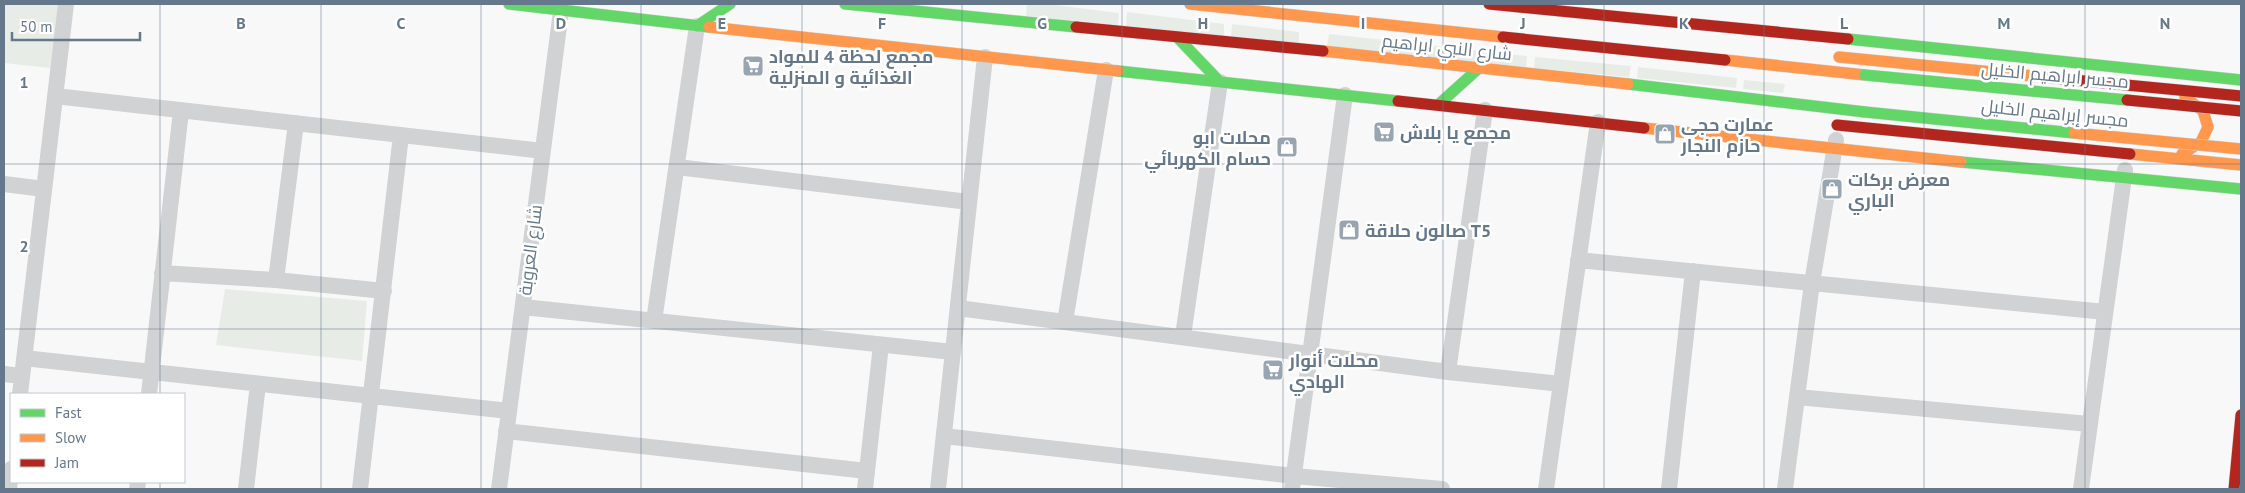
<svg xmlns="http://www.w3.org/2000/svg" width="2245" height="493" font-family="'PT Sans',Cairo,sans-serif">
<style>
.green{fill:#e8ece6}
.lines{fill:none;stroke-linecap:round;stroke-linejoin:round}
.fast-casing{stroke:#d3d5d7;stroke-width:12}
.slow-casing{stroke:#d3d5d7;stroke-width:12}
.jam-casing{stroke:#d3d5d7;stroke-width:12}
.street{stroke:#d0d2d3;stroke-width:16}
.fast{stroke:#63d668;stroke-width:11}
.slow{stroke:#ff974d;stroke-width:11}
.jam{stroke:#b3261e;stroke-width:11}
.fast-bridge-casing{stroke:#d4d5d7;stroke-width:12;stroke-linecap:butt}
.slow-bridge-casing{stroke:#d4d5d7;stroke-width:12;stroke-linecap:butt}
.jam-bridge-casing{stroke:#d4d5d7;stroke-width:12;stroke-linecap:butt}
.fast-bridge{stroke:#63d668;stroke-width:11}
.slow-bridge{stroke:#ff974d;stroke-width:11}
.jam-bridge{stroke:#b3261e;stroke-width:11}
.grid{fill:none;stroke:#65788b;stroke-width:1;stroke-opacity:0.55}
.labels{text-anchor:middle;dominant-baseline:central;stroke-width:5;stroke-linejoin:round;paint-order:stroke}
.street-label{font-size:18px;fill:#65788b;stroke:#fff}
.poi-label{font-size:18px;font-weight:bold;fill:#65788b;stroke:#fff;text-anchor:start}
.grid-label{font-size:16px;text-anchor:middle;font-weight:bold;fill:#65788b;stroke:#fff;stroke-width:5;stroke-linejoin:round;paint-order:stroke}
</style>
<rect width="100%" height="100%" fill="#f8f8f8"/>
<path class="green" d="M 4,4 L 59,4 L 51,68 L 4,63 Z
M 1027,4 L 1047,4 L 1119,13 L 1118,25 L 1026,16 Z
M 1127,12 L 1224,24 L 1224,36 L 1126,26 Z
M 1232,24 L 1299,32 L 1299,44 L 1231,37 Z
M 1329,34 L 1422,44 L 1421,57 L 1327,46 Z
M 1429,45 L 1527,56 L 1526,67 L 1427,57 Z
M 1535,57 L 1631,66 L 1629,77 L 1534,68 Z
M 1638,67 L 1737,78 L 1736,88 L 1637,78 Z
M 1744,80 L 1785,84 L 1783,93 L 1743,89 Z
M 225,289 L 367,301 L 362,361 L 216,345 Z"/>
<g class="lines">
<g class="fast-casing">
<path id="fast" d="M 509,4 L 709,27
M 845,4 L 1076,27
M 697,26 L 730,4
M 1177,37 L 1220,82
M 1848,39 L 2241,80
M 1118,71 L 1398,101
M 1628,84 L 1865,112
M 1438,105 L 1480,67
M 1961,162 L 2241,189"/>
</g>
<g class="slow-casing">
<path id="slow" d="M 1190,4 L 1503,37
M 709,27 L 1118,71
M 1323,51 L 1628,84
M 1839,57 L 2043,77
M 1725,60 L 1865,75
M 1644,128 L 1961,162
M 2130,154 L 2241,165
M 2182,154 L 2201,142 L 2208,127 L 2203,111 L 2185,97"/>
</g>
<g class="jam-casing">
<path id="jam" d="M 1489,4 L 1848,39
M 1076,27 L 1323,51
M 1503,37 L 1725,60
M 2043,77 L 2241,96
M 1398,101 L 1644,128
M 1837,125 L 2130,154
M 2234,489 L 2241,415"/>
</g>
<path class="street" d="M 55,96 L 543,151
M 677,167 L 969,202
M 4,184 L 44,189
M 1578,260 L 2105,312
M 162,273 L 276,280 L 384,291
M 276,280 L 296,123
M 523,307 L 953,352
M 958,308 L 1448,372 L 1561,384
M 654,321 L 697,26
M 1065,322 L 1106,70
M 1183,336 L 1220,82
M 24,358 L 509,411
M 1448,372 L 1485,110
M 4,374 L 22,376
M 20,394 L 66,4
M 149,394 L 181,111
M 1797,397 L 2089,424
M 506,431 L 867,471
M 944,436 L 1294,476 L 1442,489
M 9,489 L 11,469
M 137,489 L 138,482
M 246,489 L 258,384
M 360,489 L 401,135
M 499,489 L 561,11
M 865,489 L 881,345
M 938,489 L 985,57
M 1292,489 L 1345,95
M 1546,489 L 1598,122
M 1669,489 L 1693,271
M 1785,489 L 1812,283 L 1836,140
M 2081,489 L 2125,170"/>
<use href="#fast" class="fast"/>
<use href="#slow" class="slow"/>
<use href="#jam" class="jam"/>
<g class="fast-bridge-casing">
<path id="fast-bridge" d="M 1865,75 L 2127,100
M 1865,112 L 2074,133"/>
</g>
<g class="slow-bridge-casing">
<path id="slow-bridge" d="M 2074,133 L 2241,149"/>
</g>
<g class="jam-bridge-casing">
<path id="jam-bridge" d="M 2127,100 L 2241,111"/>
</g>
<use href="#fast-bridge" class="fast-bridge"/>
<use href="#slow-bridge" class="slow-bridge"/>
<use href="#jam-bridge" class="jam-bridge"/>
</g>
<path class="grid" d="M 160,4 L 160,394M 321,4 L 321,489M 481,4 L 481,489M 641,4 L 641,489M 802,4 L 802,489M 962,4 L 962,489M 1122,4 L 1122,489M 1283,4 L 1283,489M 1443,4 L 1443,489M 1604,4 L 1604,489M 1764,4 L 1764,489M 1924,4 L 1924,489M 2085,4 L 2085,489M 4,164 L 2241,164M 4,329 L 2241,329M 160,482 L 160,489"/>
<defs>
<g id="supermarket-square" transform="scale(1.125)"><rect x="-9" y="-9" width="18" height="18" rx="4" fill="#98a5b1" stroke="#fff"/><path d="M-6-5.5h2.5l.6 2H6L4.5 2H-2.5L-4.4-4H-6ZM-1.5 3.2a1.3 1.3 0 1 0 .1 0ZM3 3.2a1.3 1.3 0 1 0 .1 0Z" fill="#fff"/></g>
<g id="shop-square" transform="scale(1.125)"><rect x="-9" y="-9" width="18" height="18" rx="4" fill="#98a5b1" stroke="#fff"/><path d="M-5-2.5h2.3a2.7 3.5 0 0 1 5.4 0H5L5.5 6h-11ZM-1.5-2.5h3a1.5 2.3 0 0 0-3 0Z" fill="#fff"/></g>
</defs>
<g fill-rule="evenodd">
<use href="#supermarket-square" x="753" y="66"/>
<use href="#supermarket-square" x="1384" y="132"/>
<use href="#shop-square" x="1665" y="134"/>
<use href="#shop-square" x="1287" y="147"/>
<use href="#shop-square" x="1832" y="189"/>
<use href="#shop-square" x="1349" y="230"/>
<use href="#supermarket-square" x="1273" y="370"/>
</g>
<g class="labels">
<g class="street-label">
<text transform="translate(1447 47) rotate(6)">شارع النبي ابراهيم</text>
<text transform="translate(2055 75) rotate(5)">مجسر ابراهيم الخليل</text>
<text transform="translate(2055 113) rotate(6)">مجسر إبراهيم الخليل</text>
<text transform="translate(530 250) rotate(-83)">شارع العروبة</text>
</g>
<g class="poi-label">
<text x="769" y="56">مجمع لحظة 4 للمواد<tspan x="769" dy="21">الغذائية و المنزلية</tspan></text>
<text x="1681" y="124">عمارت حجي<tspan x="1681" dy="21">حازم النجار</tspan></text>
<text x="1400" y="132">مجمع يا بلاش</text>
<text x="1271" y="137" text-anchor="end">محلات ابو<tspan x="1271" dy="21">حسام الكهربائي</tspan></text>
<text x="1848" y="179">معرض بركات<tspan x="1848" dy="21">الباري</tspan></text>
<text x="1365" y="230">صالون حلاقة T5</text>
<text x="1289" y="360">محلات أنوار<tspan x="1289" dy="21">الهادي</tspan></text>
</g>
</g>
<g class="grid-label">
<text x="241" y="29">B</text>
<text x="401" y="29">C</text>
<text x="561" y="29">D</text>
<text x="722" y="29">E</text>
<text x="882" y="29">F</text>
<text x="1042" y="29">G</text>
<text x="1203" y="29">H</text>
<text x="1363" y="29">I</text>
<text x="1523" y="29">J</text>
<text x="1684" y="29">K</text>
<text x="1844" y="29">L</text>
<text x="2004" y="29">M</text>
<text x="2165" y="29">N</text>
<text x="24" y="88">1</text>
<text x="24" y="252">2</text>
</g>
<rect width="2245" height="493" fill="none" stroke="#65788b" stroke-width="10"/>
<rect x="10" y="393" width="175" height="90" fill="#ffffff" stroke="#c1c9d1"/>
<rect x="20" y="409" width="25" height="8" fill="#63d668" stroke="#c1c9d1"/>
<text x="55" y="418" font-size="15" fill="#65788b">Fast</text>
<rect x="20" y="434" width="25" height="8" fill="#ff974d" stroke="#c1c9d1"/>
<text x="55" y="443" font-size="15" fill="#65788b">Slow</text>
<rect x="20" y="459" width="25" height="8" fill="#b3261e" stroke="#c1c9d1"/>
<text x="55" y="468" font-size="15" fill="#65788b">Jam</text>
<path d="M12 32v8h128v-8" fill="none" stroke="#65788b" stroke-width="2.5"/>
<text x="20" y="32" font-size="15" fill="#65788b" stroke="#ffffff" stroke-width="4" paint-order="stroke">50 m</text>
</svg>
